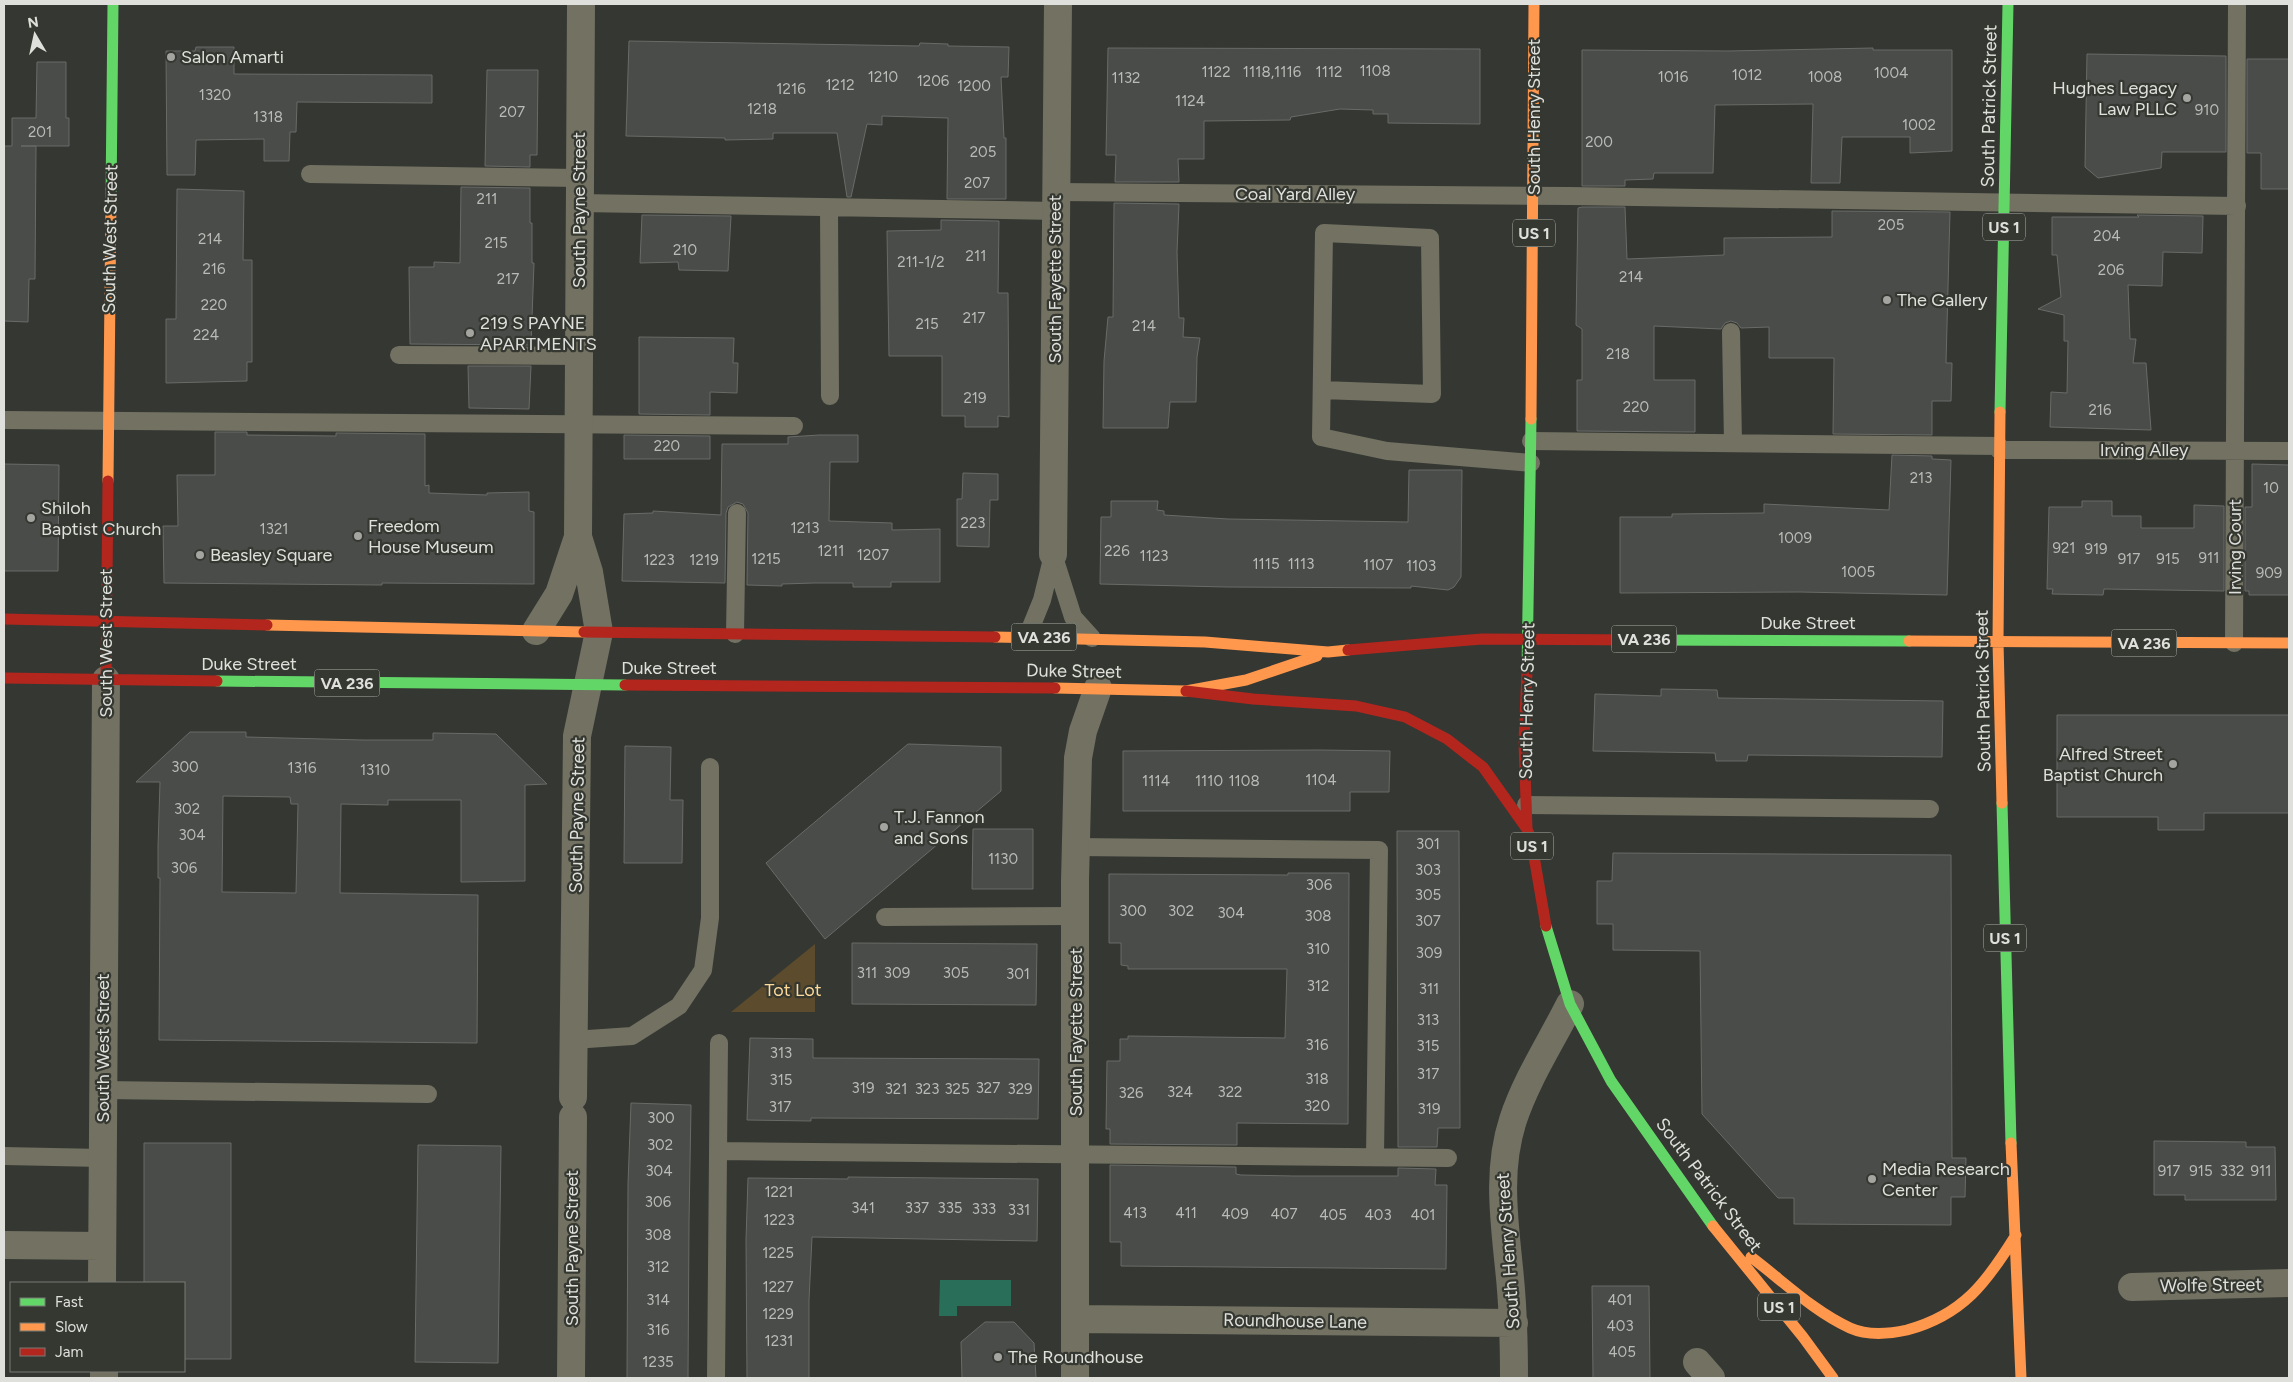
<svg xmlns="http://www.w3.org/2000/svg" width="2293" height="1382" font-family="Figtree,sans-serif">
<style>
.green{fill:#5c4c2d}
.water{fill:#296e59}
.building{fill:#494c49;stroke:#696b68;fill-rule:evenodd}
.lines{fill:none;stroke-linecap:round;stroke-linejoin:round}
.lane{stroke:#727162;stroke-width:18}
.street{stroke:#727162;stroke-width:28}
.fast{stroke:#63d668;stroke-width:11}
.slow{stroke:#ff974d;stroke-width:11}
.jam{stroke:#b3261e;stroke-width:11}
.poi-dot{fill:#a4a5a0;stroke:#353831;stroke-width:2}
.labels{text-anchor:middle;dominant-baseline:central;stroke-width:4.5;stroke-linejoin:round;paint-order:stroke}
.number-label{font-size:15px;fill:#babbb7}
.shield{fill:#353831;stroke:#acaea9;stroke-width:1}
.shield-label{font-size:16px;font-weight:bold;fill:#dfe0dc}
.poi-label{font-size:18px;fill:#dfe0dc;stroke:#353831;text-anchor:start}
.street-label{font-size:18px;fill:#dfe0dc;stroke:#353831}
.park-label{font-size:18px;fill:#fdd99a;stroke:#353831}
</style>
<rect width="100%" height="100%" fill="#353732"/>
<path class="green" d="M 815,944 L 815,1012 L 731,1012 Z"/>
<path class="water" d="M 940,1280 L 1011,1280 L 1011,1306 L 957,1306 L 957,1316 L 939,1316 Z"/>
<path class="building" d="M 629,41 L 919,46 L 920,43 L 948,44 L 948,46 L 1009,47 L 1008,77 L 1001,77 L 1004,138 L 1006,138 L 1006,199 L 947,199 L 948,118 L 882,116 L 882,125 L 867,124 L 851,197 L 847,197 L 837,133 L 773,133 L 773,139 L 725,140 L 725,138 L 626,136 Z
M 196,47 L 234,47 L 234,74 L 432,75 L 432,103 L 297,102 L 296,132 L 290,132 L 289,161 L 264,161 L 264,139 L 196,140 L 195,175 L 167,175 L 166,51 L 195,51 Z
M 1108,48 L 1480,49 L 1480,124 L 1388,123 L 1388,114 L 1373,114 L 1373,110 L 1340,109 L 1291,117 L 1290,120 L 1204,121 L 1204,159 L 1178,159 L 1179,182 L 1115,182 L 1116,155 L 1106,155 Z
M 1873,48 L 1873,50 L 1952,50 L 1952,151 L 1910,153 L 1910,137 L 1842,137 L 1840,183 L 1811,183 L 1813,104 L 1715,105 L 1713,173 L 1654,173 L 1653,179 L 1625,180 L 1625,186 L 1582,186 L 1582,50 L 1728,51 Z
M 2087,54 L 2226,56 L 2226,152 L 2162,152 L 2161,168 L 2098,178 L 2085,167 Z
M 2247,59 L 2289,59 L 2289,189 L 2261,189 L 2261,153 L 2247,153 Z
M 37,62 L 66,62 L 66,118 L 69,118 L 69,146 L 21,146 L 36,146 L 35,279 L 29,279 L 28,322 L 4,321 L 4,146 L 12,146 L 12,118 L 36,118 Z
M 487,70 L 538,70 L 537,155 L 530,155 L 530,167 L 485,166 Z
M 461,187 L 530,188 L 530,223 L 532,223 L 532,263 L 534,263 L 531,345 L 410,344 L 409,267 L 434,267 L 434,262 L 460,263 Z
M 177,189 L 244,191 L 243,260 L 252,260 L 252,362 L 247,362 L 247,381 L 166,383 L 166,319 L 176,319 Z
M 1114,203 L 1179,204 L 1177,252 L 1179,318 L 1184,318 L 1183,337 L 1200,338 L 1197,357 L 1196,402 L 1170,402 L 1168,428 L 1103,428 L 1104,361 L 1108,317 L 1113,317 Z
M 1582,207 L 1625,207 L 1627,259 L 1724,255 L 1724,238 L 1832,237 L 1832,211 L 1950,212 L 1946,363 L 1952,363 L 1951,401 L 1932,401 L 1932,435 L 1833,434 L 1834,358 L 1769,358 L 1769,327 L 1741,328 L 1737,323 L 1731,321 L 1725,323 L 1721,329 L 1654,326 L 1654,380 L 1695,380 L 1695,432 L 1577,431 L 1577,380 L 1582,380 L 1582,329 L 1576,325 L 1578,208 Z
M 642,215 L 731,216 L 728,271 L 679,270 L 678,262 L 640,263 Z
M 2137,215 L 2203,216 L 2202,253 L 2163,252 L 2162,286 L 2128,285 L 2130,339 L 2136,339 L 2133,363 L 2146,363 L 2151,430 L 2050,427 L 2051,392 L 2067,393 L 2068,341 L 2064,341 L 2064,315 L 2038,309 L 2061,297 L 2057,255 L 2052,255 L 2052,217 L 2139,217 Z
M 941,220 L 999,221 L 998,293 L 1008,293 L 1009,417 L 998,416 L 998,427 L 965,427 L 965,416 L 942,416 L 942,356 L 889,356 L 887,231 L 941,230 Z
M 639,337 L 734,338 L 733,363 L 738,363 L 737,393 L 710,392 L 710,415 L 639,414 Z
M 468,366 L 531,366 L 529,409 L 469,408 Z
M 215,432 L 247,432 L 247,435 L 336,436 L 336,433 L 425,434 L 425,486 L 429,485 L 429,493 L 487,495 L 487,493 L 529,492 L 529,511 L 534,512 L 534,584 L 382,583 L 382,585 L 164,583 L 163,526 L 178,526 L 177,475 L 215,475 Z
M 624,435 L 710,436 L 710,459 L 624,459 Z
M 819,435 L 858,435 L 858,462 L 830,462 L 829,521 L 892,523 L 892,530 L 940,529 L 940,582 L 891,582 L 891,587 L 853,587 L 853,583 L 814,583 L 782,584 L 782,586 L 747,585 L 748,513 L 743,504 L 737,502 L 728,507 L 726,513 L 725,583 L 622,581 L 624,514 L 653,513 L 653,511 L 721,515 L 722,444 L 788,444 L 788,437 Z
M 1892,455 L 1932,456 L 1932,459 L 1951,460 L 1947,595 L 1800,592 L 1620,593 L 1620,517 L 1672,517 L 1672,514 L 1764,513 L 1764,504 L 1889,510 Z
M 4,464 L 59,465 L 58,571 L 4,571 Z
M 2252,464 L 2289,465 L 2289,595 L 2249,595 L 2249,591 L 2245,591 L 2245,507 L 2252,507 Z
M 1409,470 L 1462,470 L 1461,577 L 1454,587 L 1448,590 L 1411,586 L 1411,588 L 1227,587 L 1100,584 L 1101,517 L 1111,517 L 1111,501 L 1158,501 L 1157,510 L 1164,511 L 1164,515 L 1228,519 L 1408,522 Z
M 963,473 L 998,474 L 998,500 L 990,500 L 989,547 L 957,546 L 957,499 L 962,499 Z
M 2082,501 L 2112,501 L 2112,516 L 2141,516 L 2141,528 L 2194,528 L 2194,505 L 2224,506 L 2224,591 L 2104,589 L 2103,595 L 2052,594 L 2053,589 L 2047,589 L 2049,507 L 2082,507 Z
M 1661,689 L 1717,690 L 1718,698 L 1943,701 L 1942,757 L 1748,755 L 1747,761 L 1716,761 L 1715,753 L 1593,751 L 1595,694 L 1661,696 Z
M 2057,715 L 2289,715 L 2289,813 L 2204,813 L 2204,830 L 2158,830 L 2158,817 L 2057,817 Z
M 190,732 L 246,732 L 246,737 L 363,740 L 433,740 L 433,733 L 496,734 L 547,784 L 525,785 L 525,881 L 461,882 L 461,800 L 388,800 L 388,805 L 341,804 L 340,893 L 478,895 L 477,1043 L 159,1040 L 160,878 L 158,878 L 158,847 L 160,782 L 136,782 ZM 223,796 L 290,797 L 291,804 L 298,804 L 296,893 L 222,892 Z
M 908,744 L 1001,747 L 1001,791 L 825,939 L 766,863 Z
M 625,746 L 671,747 L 670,800 L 683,800 L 682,863 L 624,863 Z
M 1320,750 L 1390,751 L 1389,792 L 1350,792 L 1350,811 L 1123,811 L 1123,751 Z
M 973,829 L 1033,829 L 1033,889 L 972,889 Z
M 1397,831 L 1459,831 L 1460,1128 L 1438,1128 L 1437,1147 L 1398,1147 Z
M 1613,853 L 1951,855 L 1952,1158 L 1966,1158 L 1965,1197 L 1951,1197 L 1951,1225 L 1794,1224 L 1794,1198 L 1778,1198 L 1702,1114 L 1700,951 L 1613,950 L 1613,924 L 1597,924 L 1597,881 L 1612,881 Z
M 1288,873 L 1349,873 L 1348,1124 L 1237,1123 L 1237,1145 L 1110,1144 L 1110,1129 L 1106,1129 L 1107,1061 L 1120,1061 L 1120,1039 L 1128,1039 L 1128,1036 L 1285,1038 L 1287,969 L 1128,969 L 1128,966 L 1121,965 L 1121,943 L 1109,943 L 1109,874 L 1288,875 Z
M 852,943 L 1037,944 L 1036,1005 L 852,1004 Z
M 750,1038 L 813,1039 L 813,1058 L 1039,1059 L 1038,1119 L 811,1118 L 811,1121 L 747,1120 Z
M 631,1103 L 691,1105 L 689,1222 L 688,1378 L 627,1378 L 628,1184 Z
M 2154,1141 L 2246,1142 L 2246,1147 L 2275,1147 L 2276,1200 L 2185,1200 L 2185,1195 L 2154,1195 Z
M 144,1143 L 231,1143 L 231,1359 L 184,1359 L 184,1283 L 144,1283 Z
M 418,1145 L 501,1146 L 498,1363 L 415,1362 Z
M 1110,1165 L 1236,1167 L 1236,1174 L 1241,1175 L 1294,1176 L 1398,1176 L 1398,1168 L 1436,1169 L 1435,1185 L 1447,1185 L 1446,1269 L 1121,1266 L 1121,1242 L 1110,1242 Z
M 848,1177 L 1038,1179 L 1037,1241 L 812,1237 L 809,1300 L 809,1378 L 747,1378 L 746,1240 L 748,1178 L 848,1179 Z
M 1592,1286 L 1649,1286 L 1650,1378 L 1593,1378 Z
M 985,1322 L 1014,1322 L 1034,1343 L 1036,1378 L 962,1378 L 961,1342 Z"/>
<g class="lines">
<path class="lane" d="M 310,174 L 579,178
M 1056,192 L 1570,196 L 2237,206
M 579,203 L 1056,211
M 829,208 L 830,396
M 1731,332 L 1733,443
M 399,355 L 580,356
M 1322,390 L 1432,394 L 1430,238 L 1324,233 L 1321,437 L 1387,451 L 1531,463
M 4,420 L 794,426
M 1531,441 L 1999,446
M 1999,450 L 2289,451
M 1053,554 L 1073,617 L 1092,638
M 735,634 L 737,513
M 1027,637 L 1042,600 L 1053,555
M 2234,643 L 2237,4
M 1526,805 L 1930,809
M 1076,847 L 1379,850 L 1375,1157
M 885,917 L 1076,916
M 573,1040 L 632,1036 L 679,1006 L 703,970 L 710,918 L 710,767
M 103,1090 L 428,1094
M 718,1151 L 1448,1158
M 4,1156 L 102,1158
M 716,1378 L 719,1043"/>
<path class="street" d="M 1053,554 L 1058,4
M 536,631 L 559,594 L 578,537 L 581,4
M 573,1097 L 577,736 L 599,632 L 589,572 L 578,537
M 4,1245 L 101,1246
M 102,1283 L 106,680
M 2132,1287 L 2289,1283
M 1076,1319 L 1514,1323
M 1697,1362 L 1711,1378
M 104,1371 L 104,1378
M 571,1378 L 573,1117
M 1075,1378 L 1075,881 L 1078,758 L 1083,731 L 1098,688
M 1514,1378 C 1514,1341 1513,1305 1509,1268 C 1504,1218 1497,1169 1513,1120 C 1526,1080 1551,1042 1570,1004"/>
<path class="fast" d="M 111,199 L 113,4
M 2000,412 L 2008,4
M 1640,640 L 1909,641
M 1527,671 L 1531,419
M 217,681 L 625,685
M 2002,803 L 2011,1143
M 1546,926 L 1570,1004 L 1611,1081 L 1713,1226"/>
<path class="slow" d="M 2000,412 L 1998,642 L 2002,803
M 1531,419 L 1534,4
M 108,481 L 111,199
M 267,625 L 584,632
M 995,637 L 1205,642 L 1328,652 L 1348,650
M 1909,641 L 2289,643
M 1055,688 L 1186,691 L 1246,680 L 1317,656
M 2011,1143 L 2021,1378
M 1713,1226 L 1803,1337 L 1833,1378
M 1751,1257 C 1783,1281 1813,1311 1850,1328 C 1868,1336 1889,1334 1907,1330 C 1963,1315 1987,1282 2016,1235"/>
<path class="jam" d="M 4,619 L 267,625
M 584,632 L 995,637
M 1348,650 L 1482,639 L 1640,640
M 1527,671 L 1524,742 L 1527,829 L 1531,839 L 1546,926
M 4,678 L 217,681
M 106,680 L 108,481
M 625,685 L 1055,688
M 1186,691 L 1253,699 L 1356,706 L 1405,717 L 1447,739 L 1483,767 L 1527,829"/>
</g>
<g class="poi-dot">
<circle cx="171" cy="57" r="5"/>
<circle cx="2187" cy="98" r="5"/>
<circle cx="1887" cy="300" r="5"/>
<circle cx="470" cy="333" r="5"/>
<circle cx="31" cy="518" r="5"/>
<circle cx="358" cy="536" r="5"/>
<circle cx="200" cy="555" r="5"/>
<circle cx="2173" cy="764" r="5"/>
<circle cx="884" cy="827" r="5"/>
<circle cx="1872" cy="1179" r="5"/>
<circle cx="998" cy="1357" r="5"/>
</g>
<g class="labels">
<g class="number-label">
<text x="1375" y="71">1108</text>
<text x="1216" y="72">1122</text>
<text x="1272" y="72">1118,1116</text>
<text x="1329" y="72">1112</text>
<text x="1891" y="73">1004</text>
<text x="1747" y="75">1012</text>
<text x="883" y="77">1210</text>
<text x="1673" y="77">1016</text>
<text x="1825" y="77">1008</text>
<text x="1126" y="78">1132</text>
<text x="933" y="81">1206</text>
<text x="840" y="85">1212</text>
<text x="974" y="86">1200</text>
<text x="791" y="89">1216</text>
<text x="215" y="95">1320</text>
<text x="1190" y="101">1124</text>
<text x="762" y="109">1218</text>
<text x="2207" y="110">910</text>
<text x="512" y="112">207</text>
<text x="268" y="117">1318</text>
<text x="1919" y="125">1002</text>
<text x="40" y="132">201</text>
<text x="1599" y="142">200</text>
<text x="983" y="152">205</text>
<text x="977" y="183">207</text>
<text x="487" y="199">211</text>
<text x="1891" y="225">205</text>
<text x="2107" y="236">204</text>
<text x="210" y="239">214</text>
<text x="496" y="243">215</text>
<text x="685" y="250">210</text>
<text x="976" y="256">211</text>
<text x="921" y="262">211-1/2</text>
<text x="214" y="269">216</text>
<text x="2111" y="270">206</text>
<text x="1631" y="277">214</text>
<text x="508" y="279">217</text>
<text x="214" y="305">220</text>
<text x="974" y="318">217</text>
<text x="927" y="324">215</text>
<text x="1144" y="326">214</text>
<text x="206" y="335">224</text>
<text x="1618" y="354">218</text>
<text x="975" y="398">219</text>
<text x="1636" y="407">220</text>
<text x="2100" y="410">216</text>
<text x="667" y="446">220</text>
<text x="1921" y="478">213</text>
<text x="2271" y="488">10</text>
<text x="973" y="523">223</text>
<text x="805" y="528">1213</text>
<text x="274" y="529">1321</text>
<text x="1795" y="538">1009</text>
<text x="2064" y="548">921</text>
<text x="2096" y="549">919</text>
<text x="831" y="551">1211</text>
<text x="1117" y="551">226</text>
<text x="873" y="555">1207</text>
<text x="1154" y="556">1123</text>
<text x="2209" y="558">911</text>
<text x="766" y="559">1215</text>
<text x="2129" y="559">917</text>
<text x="2168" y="559">915</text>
<text x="659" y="560">1223</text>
<text x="704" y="560">1219</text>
<text x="1266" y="564">1115</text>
<text x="1301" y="564">1113</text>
<text x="1378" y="565">1107</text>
<text x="1421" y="566">1103</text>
<text x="1858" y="572">1005</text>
<text x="2269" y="573">909</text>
<text x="185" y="767">300</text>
<text x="302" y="768">1316</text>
<text x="375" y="770">1310</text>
<text x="1321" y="780">1104</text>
<text x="1156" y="781">1114</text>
<text x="1209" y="781">1110</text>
<text x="1244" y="781">1108</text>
<text x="187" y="809">302</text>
<text x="192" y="835">304</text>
<text x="1428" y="844">301</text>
<text x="1003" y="859">1130</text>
<text x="184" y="868">306</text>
<text x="1428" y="870">303</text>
<text x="1319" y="885">306</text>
<text x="1428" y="895">305</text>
<text x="1133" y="911">300</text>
<text x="1181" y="911">302</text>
<text x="1231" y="913">304</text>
<text x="1318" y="916">308</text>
<text x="1428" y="921">307</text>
<text x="1318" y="949">310</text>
<text x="1429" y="953">309</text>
<text x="867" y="973">311</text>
<text x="897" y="973">309</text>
<text x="956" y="973">305</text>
<text x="1018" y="974">301</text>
<text x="1318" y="986">312</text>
<text x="1429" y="989">311</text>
<text x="1428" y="1020">313</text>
<text x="1317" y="1045">316</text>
<text x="1428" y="1046">315</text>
<text x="781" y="1053">313</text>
<text x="1428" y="1074">317</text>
<text x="1317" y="1079">318</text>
<text x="781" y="1080">315</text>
<text x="863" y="1088">319</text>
<text x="988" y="1088">327</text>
<text x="896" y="1089">321</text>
<text x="927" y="1089">323</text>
<text x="957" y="1089">325</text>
<text x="1020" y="1089">329</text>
<text x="1180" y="1092">324</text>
<text x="1230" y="1092">322</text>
<text x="1131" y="1093">326</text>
<text x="1317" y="1106">320</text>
<text x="780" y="1107">317</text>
<text x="1429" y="1109">319</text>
<text x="661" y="1118">300</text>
<text x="660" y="1145">302</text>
<text x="659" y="1171">304</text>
<text x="2169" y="1171">917</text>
<text x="2201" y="1171">915</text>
<text x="2232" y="1171">332</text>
<text x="2261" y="1171">911</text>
<text x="779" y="1192">1221</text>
<text x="658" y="1202">306</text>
<text x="863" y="1208">341</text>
<text x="917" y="1208">337</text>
<text x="950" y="1208">335</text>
<text x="984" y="1209">333</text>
<text x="1019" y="1210">331</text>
<text x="1135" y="1213">413</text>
<text x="1186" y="1213">411</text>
<text x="1235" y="1214">409</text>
<text x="1284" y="1214">407</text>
<text x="1333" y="1215">405</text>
<text x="1378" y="1215">403</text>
<text x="1423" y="1215">401</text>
<text x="779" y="1220">1223</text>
<text x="658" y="1235">308</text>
<text x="778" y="1253">1225</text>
<text x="658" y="1267">312</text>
<text x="778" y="1287">1227</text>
<text x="658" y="1300">314</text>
<text x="1620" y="1300">401</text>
<text x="778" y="1314">1229</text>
<text x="1620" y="1326">403</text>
<text x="658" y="1330">316</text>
<text x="779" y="1341">1231</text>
<text x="1622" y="1352">405</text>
<text x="658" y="1362">1235</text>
</g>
<g class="shield">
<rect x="1983" y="213.5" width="42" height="27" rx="4"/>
<rect x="1513" y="219.5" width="42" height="27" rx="4"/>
<rect x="1011.5" y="623.5" width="65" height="27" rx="4"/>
<rect x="1611.5" y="625.5" width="65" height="27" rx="4"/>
<rect x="2111.5" y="629.5" width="65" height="27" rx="4"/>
<rect x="314.5" y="669.5" width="65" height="27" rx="4"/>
<rect x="1511" y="832.5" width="42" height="27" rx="4"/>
<rect x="1984" y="924.5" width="42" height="27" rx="4"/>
<rect x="1758" y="1293.5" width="42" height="27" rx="4"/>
</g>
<g class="shield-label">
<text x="2004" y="227">US 1</text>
<text x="1534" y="233">US 1</text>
<text x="1044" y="637">VA 236</text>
<text x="1644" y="639">VA 236</text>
<text x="2144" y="643">VA 236</text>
<text x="347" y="683">VA 236</text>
<text x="1532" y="846">US 1</text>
<text x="2005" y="938">US 1</text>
<text x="1779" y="1307">US 1</text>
</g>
<g class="poi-label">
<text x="181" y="57">Salon Amarti</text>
<text x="2177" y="88" text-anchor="end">Hughes Legacy<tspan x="2177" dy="21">Law PLLC</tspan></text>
<text x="1897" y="300">The Gallery</text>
<text x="480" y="323">219 S PAYNE<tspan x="480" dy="21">APARTMENTS</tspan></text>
<text x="41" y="508">Shiloh<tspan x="41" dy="21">Baptist Church</tspan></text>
<text x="368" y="526">Freedom<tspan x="368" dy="21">House Museum</tspan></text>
<text x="210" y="555">Beasley Square</text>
<text x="2163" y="754" text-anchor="end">Alfred Street<tspan x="2163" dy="21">Baptist Church</tspan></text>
<text x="894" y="817">T.J. Fannon<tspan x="894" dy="21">and Sons</tspan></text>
<text x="1882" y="1169">Media Research<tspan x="1882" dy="21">Center</tspan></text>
<text x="1008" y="1357">The Roundhouse</text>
</g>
<g class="street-label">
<text transform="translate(1989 106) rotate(-89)">South Patrick Street</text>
<text transform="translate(1534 117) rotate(-90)">South Henry Street</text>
<text x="1295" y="194">Coal Yard Alley</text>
<text transform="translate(579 210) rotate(-90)">South Payne Street</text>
<text transform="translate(110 239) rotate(-89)">South West Street</text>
<text transform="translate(1055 279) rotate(-90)">South Fayette Street</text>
<text x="2144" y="450">Irving Alley</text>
<text transform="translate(2235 547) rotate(-90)">Irving Court</text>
<text x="1808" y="623">Duke Street</text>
<text transform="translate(106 643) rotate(-90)">South West Street</text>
<text x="249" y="664">Duke Street</text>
<text x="669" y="668">Duke Street</text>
<text transform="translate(1074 671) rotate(1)">Duke Street</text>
<text transform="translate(1983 691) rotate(-91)">South Patrick Street</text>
<text transform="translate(1527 701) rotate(-89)">South Henry Street</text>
<text transform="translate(577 815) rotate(-89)">South Payne Street</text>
<text transform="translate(1076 1032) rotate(-90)">South Fayette Street</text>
<text transform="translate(103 1048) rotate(-90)">South West Street</text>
<text transform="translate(1709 1185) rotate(53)">South Patrick Street</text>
<text transform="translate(572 1248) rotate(-90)">South Payne Street</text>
<text transform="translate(1508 1251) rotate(-94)">South Henry Street</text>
<text transform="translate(2211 1285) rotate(-1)">Wolfe Street</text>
<text transform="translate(1295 1321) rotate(1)">Roundhouse Lane</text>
</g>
<g class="park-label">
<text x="793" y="990">Tot Lot</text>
</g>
</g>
<rect width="2293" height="1382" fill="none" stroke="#dfe0dc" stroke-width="10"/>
<rect x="10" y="1282" width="175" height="90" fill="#353831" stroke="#797b75"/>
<rect x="20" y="1298" width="25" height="8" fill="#63d668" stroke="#797b75"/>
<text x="55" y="1307" font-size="15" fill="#dfe0dc">Fast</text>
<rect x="20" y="1323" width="25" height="8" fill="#ff974d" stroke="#797b75"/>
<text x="55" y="1332" font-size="15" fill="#dfe0dc">Slow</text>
<rect x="20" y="1348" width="25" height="8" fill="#b3261e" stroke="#797b75"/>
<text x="55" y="1357" font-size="15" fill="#dfe0dc">Jam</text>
<g transform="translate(35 35) rotate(351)" stroke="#353831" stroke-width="4" paint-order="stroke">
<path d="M0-4L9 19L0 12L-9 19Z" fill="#dfe0dc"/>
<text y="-8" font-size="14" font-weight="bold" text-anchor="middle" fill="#dfe0dc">N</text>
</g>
</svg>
